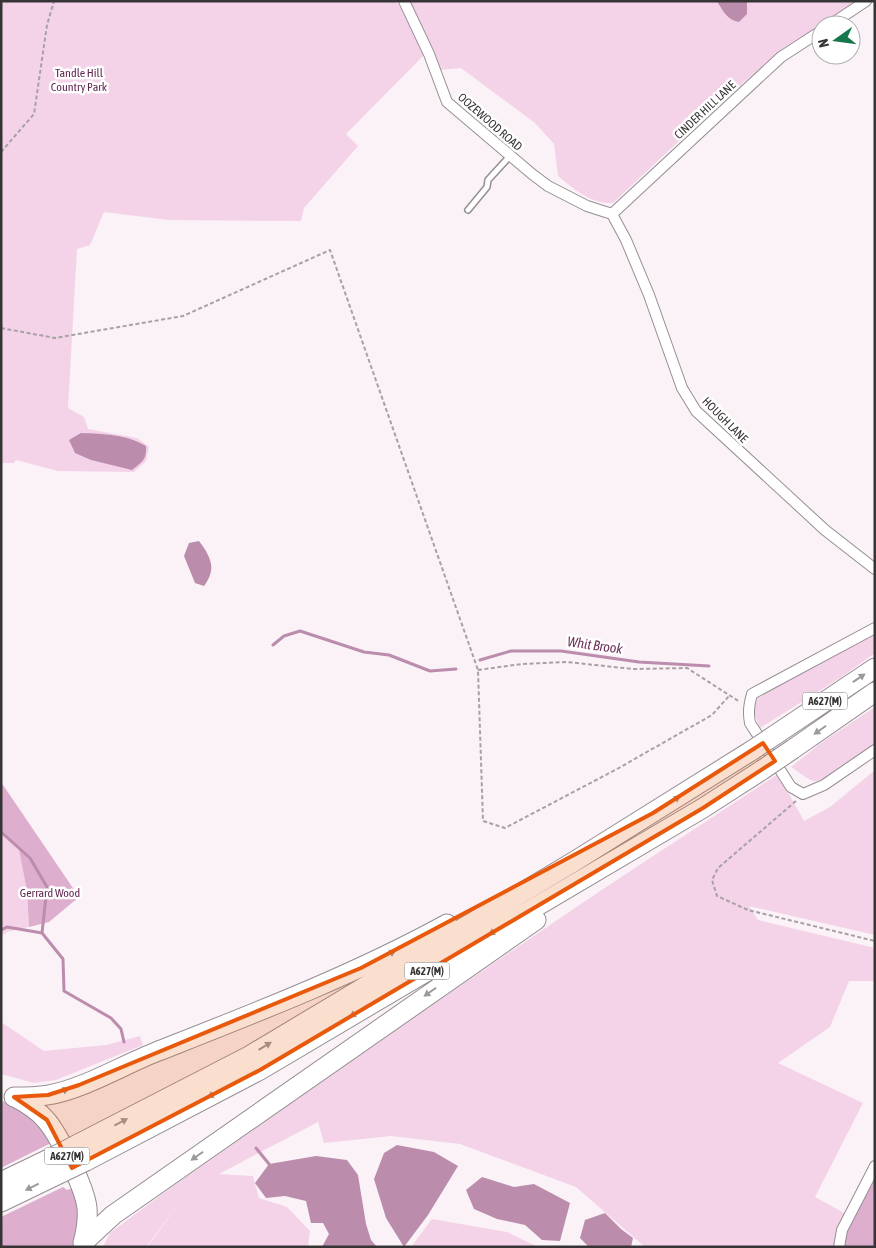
<svg xmlns="http://www.w3.org/2000/svg" width="876" height="1248" font-family="'Asap Condensed',sans-serif">
<style>
.green{fill:#f4d3e9}
.forest{fill:#deaece}
.water{fill:#bb8cac}
.lines{fill:none;stroke-linecap:round;stroke-linejoin:round}
.stream{stroke:#bb8cac;stroke-width:3}
.lane-casing{stroke:#958e92;stroke-width:8}
.street-casing{stroke:#958e92;stroke-width:12}
.highway-casing{stroke:#958e92;stroke-width:21}
.path{stroke:#a7a1a4;stroke-width:2;stroke-dasharray:4 2.5;stroke-linecap:butt}
.lane{stroke:#fff;stroke-width:5}
.street{stroke:#fff;stroke-width:10}
.highway{stroke:#fff;stroke-width:19}
.highway-bridge-casing{stroke:#958e92;stroke-width:21;stroke-linecap:butt}
.highway-bridge{stroke:#fff;stroke-width:19}
.oneway{fill:#9b9a9a}
.marked{fill:#e8590c;fill-opacity:0.2;stroke:#e8590c;stroke-width:4;stroke-linejoin:round}
.labels{text-anchor:middle;dominant-baseline:central;stroke-width:5;stroke-linejoin:round;paint-order:stroke}
.shield{fill:#fff;stroke:#737172;stroke-width:1}
.shield-label{font-size:11px;font-weight:bold;fill:#373435}
.park-label{font-size:12px;fill:#622852;stroke:#fff}
.street-label{font-size:12px;fill:#373435;stroke:#fff}
.water-label{font-size:14px;font-style:italic;fill:#6e335d;stroke:#fff}
</style>
<rect width="100%" height="100%" fill="#faf2f7"/>
<path class="green" d="M 1,1 L 395,1 L 405,12 L 424,55 L 346,134 L 358,146 L 304,208 L 301,221 L 169,220 L 104,212 L 90,245 L 77,249 L 68,408 L 84,417 L 88,429 L 137,438 L 149,447 L 146,461 L 134,472 L 58,471 L 16,460 L 14,463 L 1,463 Z
M 410,1 L 860,1 L 783,48 L 713,109 L 613,203 C 590,204 574,189 558,176 L 554,144 L 535,123 L 461,68 L 440,70 Z
M 875,634 L 875,653 L 840,678 L 760,728 L 753,710 L 759,695 Z
M 875,707 L 875,745 C 864,754 827,783 814,781 C 806,779 798,771 791,767 L 821,743 Z
M 875,770 L 875,935 L 749,906 L 758,920 L 875,948 L 875,981 L 849,981 L 830,1027 L 778,1063 L 863,1103 L 815,1197 L 846,1214 L 836,1235 L 833,1247 L 645,1247 L 576,1187 L 460,1144 L 391,1136 L 324,1143 L 318,1122 L 219,1174 L 253,1176 L 259,1198 L 287,1207 L 310,1231 L 308,1247 L 147,1247 L 181,1201 L 146,1247 L 103,1247 L 110,1233 L 169,1189 L 425,1010 L 600,891 L 778,774 L 804,821 L 830,807 Z
M 1,831 L 19,850 L 27,891 L 29,927 L 7,932 L 1,936 Z
M 1,1022 L 44,1051 L 106,1045 L 140,1036 L 143,1045 L 56,1080 L 34,1083 L 1,1074 Z
M 432,1219 L 507,1232 L 538,1247 L 411,1247 Z"/>
<path class="forest" d="M 1,782 L 79,897 L 49,922 L 29,927 L 27,891 L 19,850 L 1,831 Z
M 1,1101 C 25,1106 38,1124 51,1143 L 1,1168 Z
M 875,1179 L 875,1247 L 844,1247 L 847,1231 Z
M 63,1187 L 67,1190 L 73,1188 C 79,1208 82,1227 74,1247 L 1,1247 L 1,1217 Z"/>
<path class="water" d="M 717,1 L 747,1 L 747,14 L 739,22 C 727,20 723,11 717,1 Z
M 81,433 C 103,434 126,434 146,446 C 147,460 142,462 132,470 L 91,460 L 75,453 L 69,440 Z
M 199,541 C 211,557 217,569 204,586 L 195,583 L 184,556 L 189,543 Z
M 397,1145 L 434,1152 L 458,1166 L 428,1215 L 404,1247 L 386,1218 L 374,1179 L 384,1153 Z
M 316,1156 L 347,1160 L 358,1175 L 366,1224 L 371,1240 L 377,1247 L 322,1247 L 329,1234 L 323,1223 L 311,1223 L 306,1201 L 285,1196 L 266,1198 L 255,1183 L 269,1164 Z
M 482,1177 L 514,1187 L 534,1184 L 570,1203 L 560,1241 L 542,1240 L 525,1225 L 497,1219 L 474,1209 L 466,1190 Z
M 605,1213 L 621,1229 L 633,1238 L 631,1247 L 589,1247 L 580,1238 L 585,1220 Z"/>
<g class="lines">
<path class="stream" d="M 273,645 L 284,636 L 300,631 L 364,652 L 389,655 L 430,671 L 456,669
M 480,660 L 511,651 L 561,651 L 639,662 L 709,666
M 1,832 L 30,858 L 47,887 L 42,933 L 63,959 L 64,991 L 111,1018 L 121,1029 L 124,1042
M 1,930 L 7,927 L 42,933
M 256,1148 L 269,1164"/>
<g class="lane-casing">
<path id="lane" d="M 468,210 L 487,187 L 488,180 L 510,156"/>
</g>
<g class="street-casing">
<path id="street" d="M 404,1 L 429,54 L 447,102 L 532,174 L 548,186 L 587,206 L 612,214
M 830,25 L 866,1
M 612,214 L 626,240 L 649,295 L 682,388 L 696,411 L 825,530 L 875,569
M 612,214 L 781,57 L 821,31
M 875,628 L 752,694 C 749,705 748,712 750,723 L 791,787 L 803,794 L 824,785 L 875,750
M 839,1247 L 842,1230 L 875,1166"/>
</g>
<g class="highway-casing">
<path id="highway" d="M 775,735 L 875,668
M 793,749 L 875,692
M 14,1097 C 25,1097 36,1097 48,1095 C 81,1090 123,1065 156,1052 C 255,1013 354,975 447,924
M 15,1097 C 26,1103 38,1110 46,1120 C 59,1135 85,1188 87,1208 C 88,1220 86,1232 83,1243
M 78,1144 L 249,1056 L 575,861 L 751,751
M 86,1161 L 260,1070 L 703,808 L 762,770
M 1,1182 L 55,1156
M 1,1202 L 63,1172
M 84,1242 L 113,1215 L 536,920"/>
</g>
<path class="path" d="M 1,152 L 34,114 L 47,25 L 54,1
M 1,328 L 55,338 L 183,316 L 330,250 L 478,670 L 483,821 L 505,828 L 617,769 L 712,715 L 729,696
M 478,670 L 522,664 L 567,662 L 633,669 L 687,668 L 740,702
M 796,801 L 718,868 L 712,880 L 717,896 L 748,910 L 875,941"/>
<use href="#lane" class="lane"/>
<use href="#street" class="street"/>
<use href="#highway" class="highway"/>
<g class="highway-bridge-casing">
<path id="highway-bridge" d="M 751,751 L 775,735
M 762,770 L 793,749
M 55,1156 L 78,1144
M 63,1172 L 86,1161"/>
</g>
<use href="#highway-bridge" class="highway-bridge"/>
</g>
<defs><path id="oneway-solid" d="M-6-.8H1V-3.2L6.5 0L1 3.2V.8H-6Z" transform="scale(1.25)"/></defs>
<g class="oneway">
<use href="#oneway-solid" transform="translate(859 678) rotate(-34)"/>
<use href="#oneway-solid" transform="translate(820 730) rotate(145)"/>
<use href="#oneway-solid" transform="translate(674 800) rotate(-32)"/>
<use href="#oneway-solid" transform="translate(495 931) rotate(149)"/>
<use href="#oneway-solid" transform="translate(389 954) rotate(-27)"/>
<use href="#oneway-solid" transform="translate(430 992) rotate(145)"/>
<use href="#oneway-solid" transform="translate(356 1013) rotate(149)"/>
<use href="#oneway-solid" transform="translate(265 1046) rotate(-31)"/>
<use href="#oneway-solid" transform="translate(62 1091) rotate(-18)"/>
<use href="#oneway-solid" transform="translate(214 1094) rotate(152)"/>
<use href="#oneway-solid" transform="translate(121 1122) rotate(-28)"/>
<use href="#oneway-solid" transform="translate(197 1156) rotate(145)"/>
<use href="#oneway-solid" transform="translate(32 1187) rotate(154)"/>
</g>
<path class="marked" d="M 763,743 L 775,761 L 703,808 L 260,1070 L 72,1168 L 47,1120 L 14,1097 L 48,1095 L 79,1085 L 361,968 L 653,813 Z"/>
<g class="labels">
<g class="shield">
<rect x="802.5" y="692.5" width="45" height="17" rx="4"/>
<rect x="404.5" y="962.5" width="45" height="17" rx="4"/>
<rect x="44.5" y="1147.5" width="45" height="17" rx="4"/>
</g>
<g class="shield-label">
<text x="825" y="701">A627(M)</text>
<text x="427" y="971">A627(M)</text>
<text x="67" y="1156">A627(M)</text>
</g>
<g class="park-label">
<text x="79" y="73">Tandle Hill<tspan x="79" dy="14">Country Park</tspan></text>
<text x="50" y="893">Gerrard Wood</text>
</g>
<g class="street-label">
<text transform="translate(705 110) rotate(-43)">CINDER HILL LANE</text>
<text transform="translate(490 122) rotate(41)">OOZEWOOD ROAD</text>
<text transform="translate(725 420) rotate(45)">HOUGH LANE</text>
</g>
<g class="water-label">
<text transform="translate(595 645) rotate(8)">Whit Brook</text>
</g>
</g>
<rect width="876" height="1248" fill="none" stroke="#373435" stroke-width="5"/>
<g transform="translate(836 40) rotate(256)"><circle r="24" fill="#ffffff" stroke="#afaeae"/>
<path d="M0-4L9 19L0 12L-9 19Z" fill="#16774d"/>
<text y="-8" font-size="14" font-weight="bold" text-anchor="middle" fill="#373435">N</text>
</g>
</svg>
